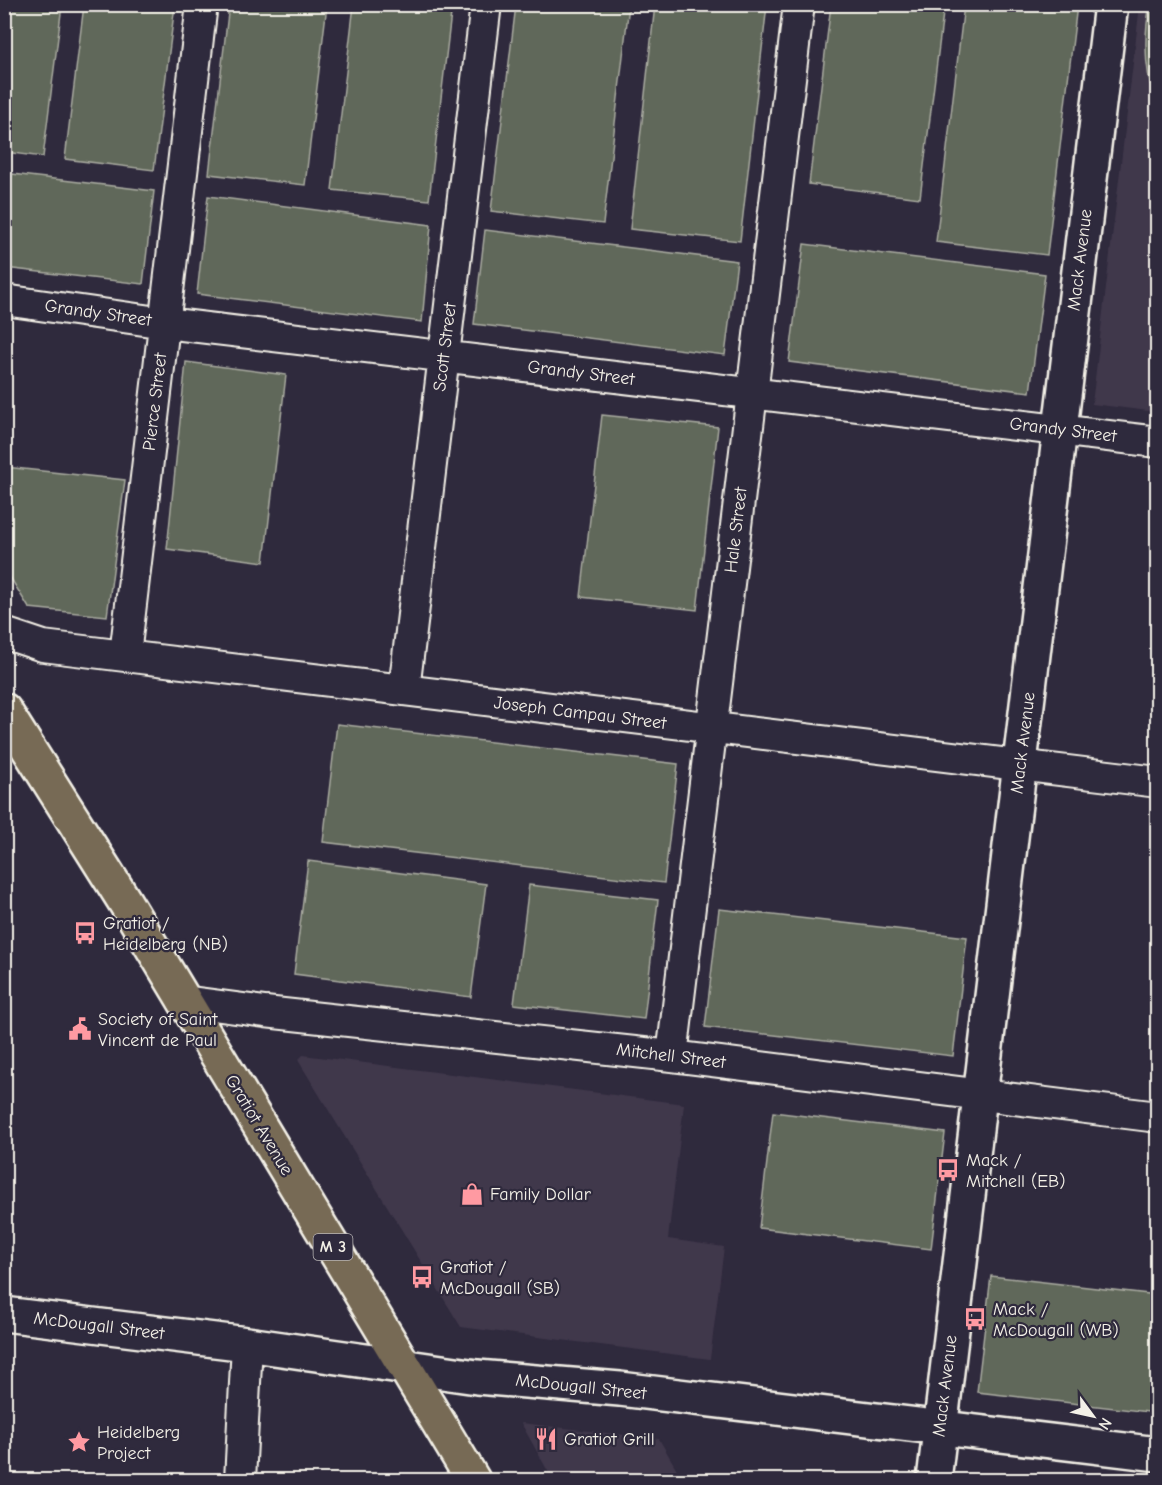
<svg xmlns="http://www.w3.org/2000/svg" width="1162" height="1485" font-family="'Comic Neue',sans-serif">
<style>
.built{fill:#41384c}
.green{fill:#60675a;stroke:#aaaca1;stroke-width:1.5}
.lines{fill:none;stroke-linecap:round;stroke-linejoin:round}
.minor-casing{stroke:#f4f1e8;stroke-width:34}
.tertiary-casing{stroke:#f4f1e8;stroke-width:38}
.secondary-casing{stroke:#f4f1e8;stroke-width:38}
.primary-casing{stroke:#f4f1e8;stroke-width:38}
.minor{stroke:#2f2a3d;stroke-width:30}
.tertiary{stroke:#2f2a3d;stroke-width:33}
.secondary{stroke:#2f2a3d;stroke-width:33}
.primary{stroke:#776a54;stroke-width:33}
.labels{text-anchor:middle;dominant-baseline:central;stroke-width:4.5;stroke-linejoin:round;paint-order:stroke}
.shield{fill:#2f2a3d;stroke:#b9b5b5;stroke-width:1.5}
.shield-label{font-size:16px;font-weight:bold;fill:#f4f1e8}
.street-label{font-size:18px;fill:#f4f1e8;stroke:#2f2a3d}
.poi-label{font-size:18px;fill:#f4f1e8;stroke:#2f2a3d;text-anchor:start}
</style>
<rect width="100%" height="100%" fill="#2f2a3d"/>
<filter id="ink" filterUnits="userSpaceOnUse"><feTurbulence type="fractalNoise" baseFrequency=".0167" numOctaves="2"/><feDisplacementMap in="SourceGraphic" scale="12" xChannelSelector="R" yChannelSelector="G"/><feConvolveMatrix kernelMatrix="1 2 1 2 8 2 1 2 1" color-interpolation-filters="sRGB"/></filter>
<g filter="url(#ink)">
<path class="built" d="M 1140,5 L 1157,5 L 1157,412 L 1092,404 Z
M 303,1055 L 684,1104 L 668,1239 L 724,1247 L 710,1359 L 461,1327 L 298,1060 Z
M 521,1423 L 659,1439 L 683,1480 L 553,1480 Z"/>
<path class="green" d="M 5,4 L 62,5 L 43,157 L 5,152 Z
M 84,5 L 175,5 L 154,170 L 65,159 Z
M 229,5 L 327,5 L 305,185 L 209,174 Z
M 354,5 L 452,5 L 429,200 L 332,190 Z
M 516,5 L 629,5 L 603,224 L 491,211 Z
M 655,5 L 767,5 L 740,241 L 630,229 Z
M 831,5 L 944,5 L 920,198 L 809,184 Z
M 964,5 L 1077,5 L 1047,255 L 936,242 Z
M 1150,5 L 1157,5 L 1157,107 C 1145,74 1143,39 1150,5 Z
M 12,174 L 154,191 L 143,284 L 5,268 L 5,236 Z
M 208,196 L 431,225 L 422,322 L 197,294 Z
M 485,230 L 737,261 L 725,355 L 474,324 Z
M 804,244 L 1045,274 L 1030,392 L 789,362 Z
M 186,362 L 286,375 L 264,562 L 167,549 Z
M 602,415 L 718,427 L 697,610 L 581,597 Z
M 5,467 L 125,480 L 107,616 L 29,608 L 5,569 Z
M 337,724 L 678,764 L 664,883 L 323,842 Z
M 308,861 L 486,884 L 471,997 L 294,974 Z
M 529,885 L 658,900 L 644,1019 L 514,1004 Z
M 719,909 L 967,937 L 953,1056 L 705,1027 Z
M 773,1112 L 945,1133 L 931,1249 L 759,1228 Z
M 991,1276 L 1157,1295 L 1157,1413 L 977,1392 Z"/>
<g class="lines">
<g class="minor-casing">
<path id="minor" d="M 4,300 L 165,323 L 1158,442
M 4,633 L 43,646 L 1158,782
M 125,655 L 202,4
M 404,690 L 486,4
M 183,1001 L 265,1012 L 672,1056 L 1158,1117
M 672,1056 L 799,4
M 240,1480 L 247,1344"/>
</g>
<g class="tertiary-casing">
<path id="tertiary" d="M 4,1314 L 247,1344 L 477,1377 L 620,1389 L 1158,1454"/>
</g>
<g class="secondary-casing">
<path id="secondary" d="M 934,1480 L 1111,4"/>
</g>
<g class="primary-casing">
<path id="primary" d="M 4,710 L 125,902 L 473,1480"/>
</g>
<use href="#minor" class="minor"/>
<use href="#tertiary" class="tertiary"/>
<use href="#secondary" class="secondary"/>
<use href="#primary" class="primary"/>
</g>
</g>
<defs>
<g id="bus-bare" transform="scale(1.8)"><path d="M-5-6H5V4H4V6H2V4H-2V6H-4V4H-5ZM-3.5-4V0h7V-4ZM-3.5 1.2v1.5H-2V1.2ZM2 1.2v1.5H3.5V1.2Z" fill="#ff9aa2" stroke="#2f2a3d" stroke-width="2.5" paint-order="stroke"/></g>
<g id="civic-bare" transform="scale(1.8)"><path d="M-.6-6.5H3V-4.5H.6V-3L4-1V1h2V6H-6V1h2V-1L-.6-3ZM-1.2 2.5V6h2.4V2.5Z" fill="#ff9aa2" stroke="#2f2a3d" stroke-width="2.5" paint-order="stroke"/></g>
<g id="shop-bare" transform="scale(1.8)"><path d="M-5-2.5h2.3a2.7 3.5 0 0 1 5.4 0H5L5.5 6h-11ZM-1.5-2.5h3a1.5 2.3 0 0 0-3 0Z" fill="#ff9aa2" stroke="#2f2a3d" stroke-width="2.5" paint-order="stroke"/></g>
<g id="restaurant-bare" transform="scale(1.8)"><path d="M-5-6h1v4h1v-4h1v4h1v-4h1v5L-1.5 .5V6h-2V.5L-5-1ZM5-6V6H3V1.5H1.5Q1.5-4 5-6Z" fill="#ff9aa2" stroke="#2f2a3d" stroke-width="2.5" paint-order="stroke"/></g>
<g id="sight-bare" transform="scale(1.8)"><path d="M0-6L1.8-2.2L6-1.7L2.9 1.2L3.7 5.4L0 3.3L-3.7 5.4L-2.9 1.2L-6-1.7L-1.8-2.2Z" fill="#ff9aa2" stroke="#2f2a3d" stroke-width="2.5" paint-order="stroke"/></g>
</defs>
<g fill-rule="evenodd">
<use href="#bus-bare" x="85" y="933"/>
<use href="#civic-bare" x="80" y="1029"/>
<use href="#bus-bare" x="948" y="1170"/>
<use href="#shop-bare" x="472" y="1194"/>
<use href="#bus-bare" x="422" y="1277"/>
<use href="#bus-bare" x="975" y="1319"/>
<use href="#restaurant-bare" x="546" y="1439"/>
<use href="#sight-bare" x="79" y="1442"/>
</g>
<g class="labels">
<rect class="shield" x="313.5" y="1234" width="39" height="26" rx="4.5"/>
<g class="shield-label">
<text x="333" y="1247">M 3</text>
</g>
<g class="street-label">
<text transform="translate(1080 260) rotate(-83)">Mack Avenue</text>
<text transform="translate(98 313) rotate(8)">Grandy Street</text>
<text transform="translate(445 347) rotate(-83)">Scott Street</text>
<text transform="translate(581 373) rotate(7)">Grandy Street</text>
<text transform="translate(155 402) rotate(-83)">Pierce Street</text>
<text transform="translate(1063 430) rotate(7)">Grandy Street</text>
<text transform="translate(736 530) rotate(-83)">Hale Street</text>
<text transform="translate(580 713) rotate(7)">Joseph Campau Street</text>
<text transform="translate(1023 743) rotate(-83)">Mack Avenue</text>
<text transform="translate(671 1056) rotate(7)">Mitchell Street</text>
<text transform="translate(259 1125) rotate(59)">Gratiot Avenue</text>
<text transform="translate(99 1326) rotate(7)">McDougall Street</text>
<text transform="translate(945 1386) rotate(-83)">Mack Avenue</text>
<text transform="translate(581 1387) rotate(6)">McDougall Street</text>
</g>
<g class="poi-label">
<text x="103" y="923">Gratiot /<tspan x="103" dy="21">Heidelberg (NB)</tspan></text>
<text x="98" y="1019">Society of Saint<tspan x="98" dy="21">Vincent de Paul</tspan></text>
<text x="966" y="1160">Mack /<tspan x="966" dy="21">Mitchell (EB)</tspan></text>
<text x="490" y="1194">Family Dollar</text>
<text x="440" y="1267">Gratiot /<tspan x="440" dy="21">McDougall (SB)</tspan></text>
<text x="993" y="1309">Mack /<tspan x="993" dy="21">McDougall (WB)</tspan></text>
<text x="97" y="1432">Heidelberg<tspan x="97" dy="21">Project</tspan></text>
<text x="564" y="1439">Gratiot Grill</text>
</g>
</g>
<rect width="1162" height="1485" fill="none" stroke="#2f2a3d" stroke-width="24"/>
<rect x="12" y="12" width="1138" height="1461" fill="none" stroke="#f4f1e8" stroke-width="2" filter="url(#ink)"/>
<g transform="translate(1093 1416) rotate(123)" stroke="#2f2a3d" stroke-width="4.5" paint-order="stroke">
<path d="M0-4.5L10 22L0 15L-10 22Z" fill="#f4f1e8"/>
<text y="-9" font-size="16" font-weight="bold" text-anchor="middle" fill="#f4f1e8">N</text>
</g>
</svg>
